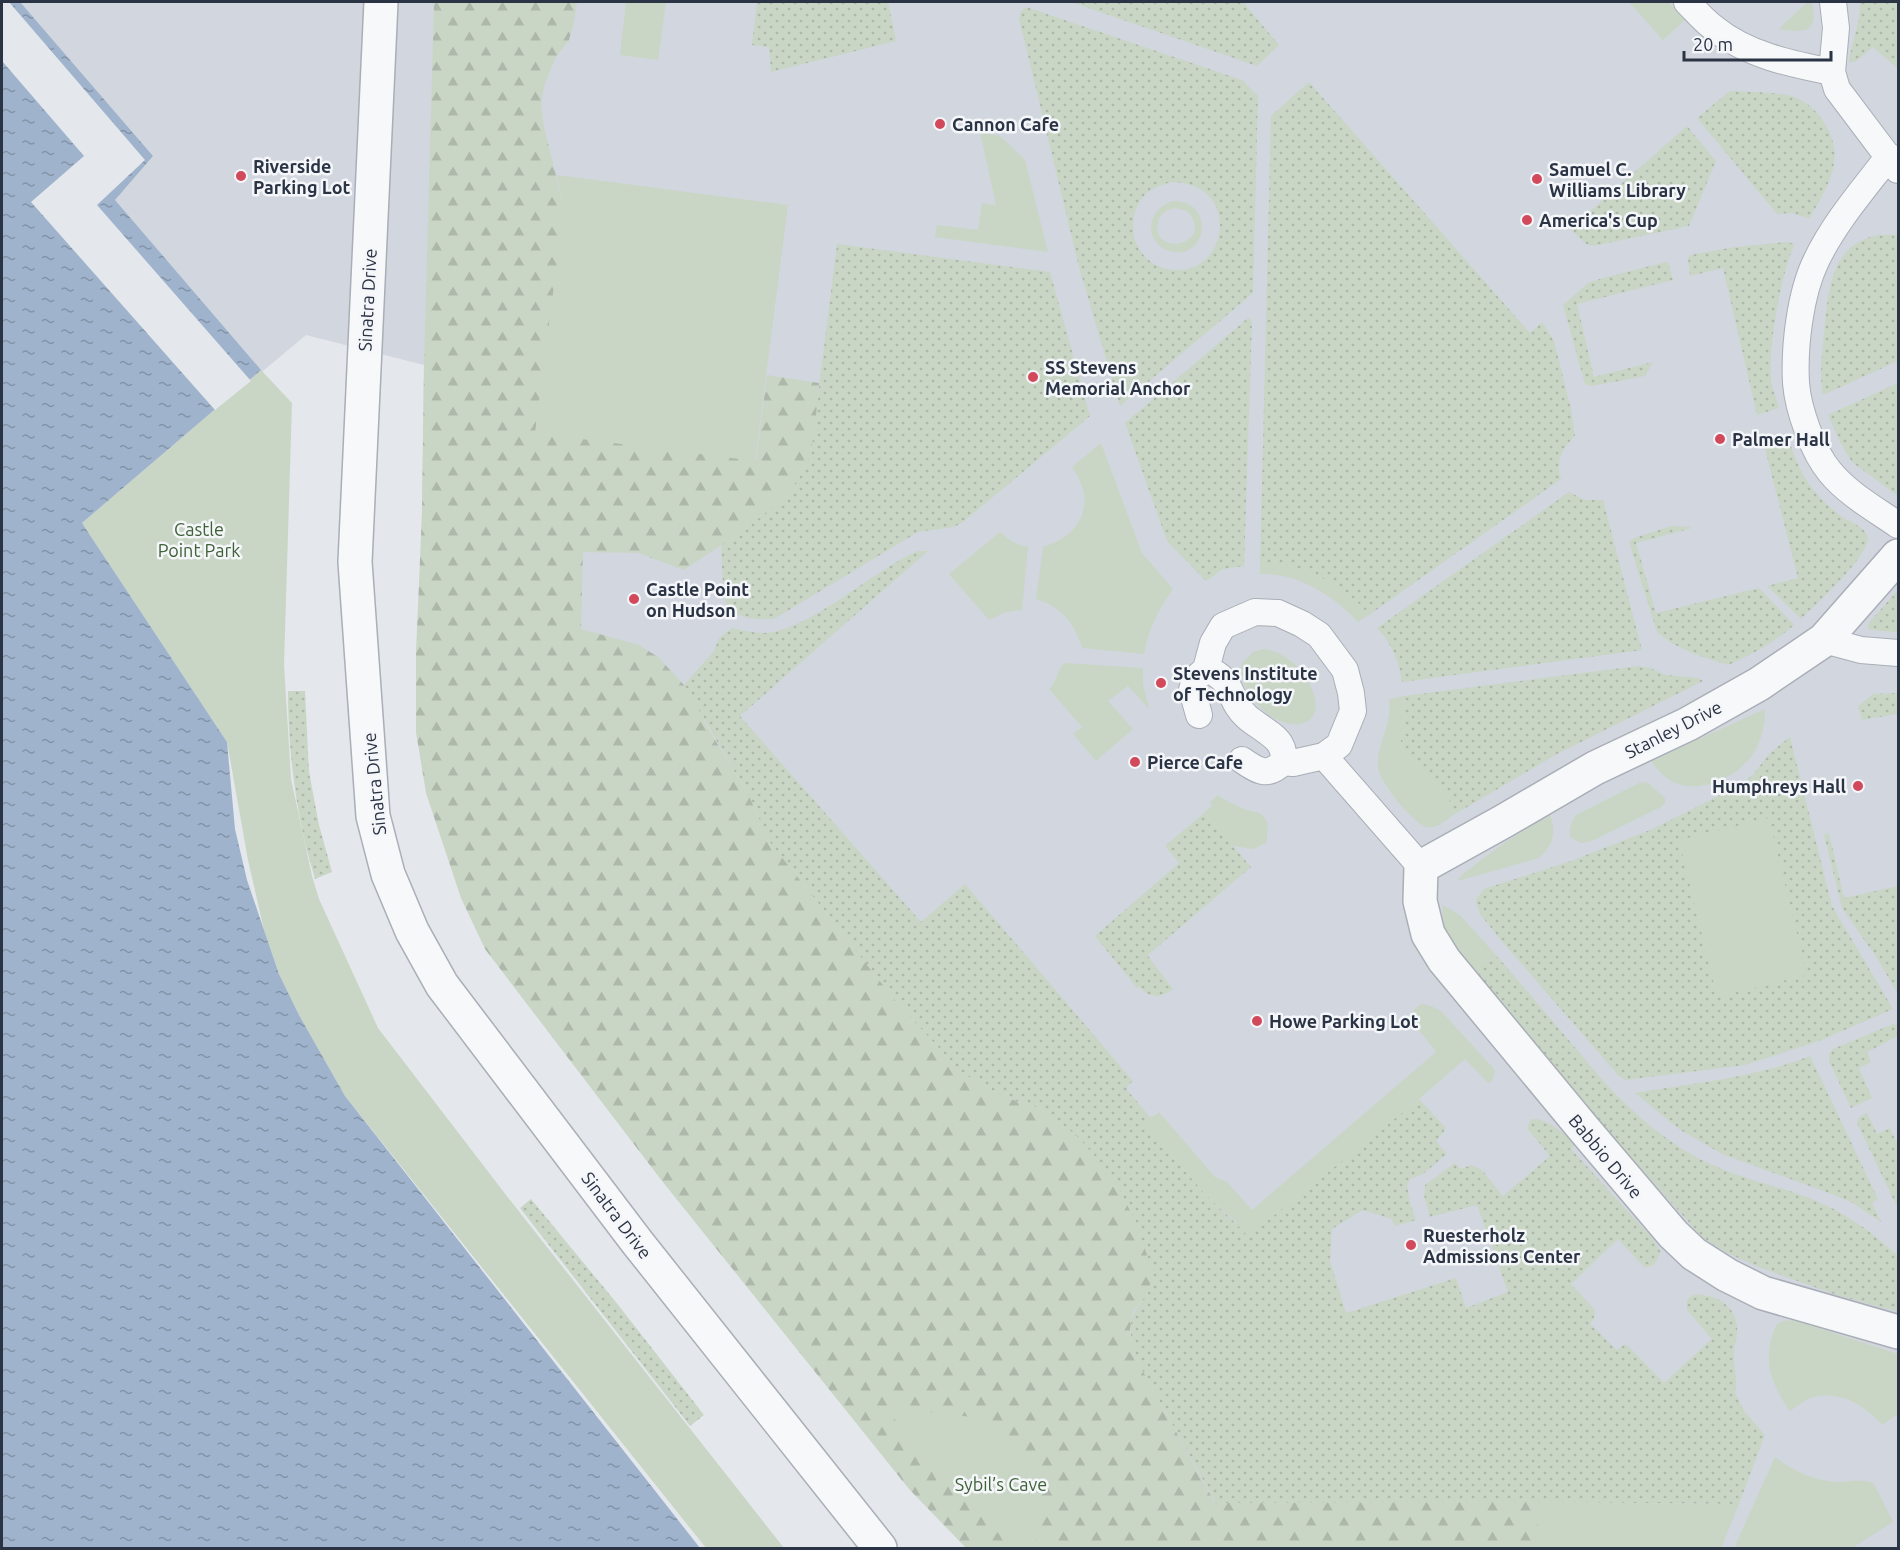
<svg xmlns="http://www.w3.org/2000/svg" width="1900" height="1550" font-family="Ubuntu,sans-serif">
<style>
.built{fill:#d2d6de}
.grass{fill:url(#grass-dots);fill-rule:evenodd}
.forest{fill:url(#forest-firs)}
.green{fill:#c9d6c5;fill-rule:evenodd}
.water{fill:url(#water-ripples)}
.pier{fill:#e4e7ec}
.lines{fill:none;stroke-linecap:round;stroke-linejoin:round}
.service-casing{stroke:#a9aeb7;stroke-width:28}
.minor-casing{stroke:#a9aeb7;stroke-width:36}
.tertiary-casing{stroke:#a9aeb7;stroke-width:36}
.service{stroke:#f7f8fa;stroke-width:26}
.minor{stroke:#f7f8fa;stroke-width:33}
.tertiary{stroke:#f7f8fa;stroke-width:33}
.poi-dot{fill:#d1495b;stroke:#f4f6f9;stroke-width:2}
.labels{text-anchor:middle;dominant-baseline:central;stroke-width:5;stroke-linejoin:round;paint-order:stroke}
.poi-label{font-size:18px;font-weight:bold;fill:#2b3445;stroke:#f4f6f9;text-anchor:start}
.street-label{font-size:18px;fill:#2b3445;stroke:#f4f6f9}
.park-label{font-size:18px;fill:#3f6138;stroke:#f4f6f9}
</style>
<defs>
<pattern id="grass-dots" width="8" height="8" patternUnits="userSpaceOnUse" patternTransform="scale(1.5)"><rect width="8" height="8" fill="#c9d6c5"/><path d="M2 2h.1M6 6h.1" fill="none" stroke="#adb8ab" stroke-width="1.8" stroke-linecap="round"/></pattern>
<pattern id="forest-firs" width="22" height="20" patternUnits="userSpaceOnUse" patternTransform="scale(1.5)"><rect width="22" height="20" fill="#c9d6c5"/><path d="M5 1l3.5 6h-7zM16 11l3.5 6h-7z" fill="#adb8ab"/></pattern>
<pattern id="water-ripples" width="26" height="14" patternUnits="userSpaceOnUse" patternTransform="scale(1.5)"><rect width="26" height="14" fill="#9fb4cc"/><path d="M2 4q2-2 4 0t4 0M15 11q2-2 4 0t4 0" fill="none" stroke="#8293a7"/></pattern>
</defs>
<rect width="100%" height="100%" fill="#e4e7ec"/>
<path class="built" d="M 9,2 L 1898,2 L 1898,1548 L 967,1548 L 421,573 L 424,365 L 306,335 L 251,381 L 97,205 Z"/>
<path class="grass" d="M 757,2 L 888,2 L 896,41 L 771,72 L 769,47 L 752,45 Z
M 1071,2 L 1243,2 L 1279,45 L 1257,66 Z
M 1860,2 L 1898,2 L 1898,69 L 1873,47 L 1855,62 L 1849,62 L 1849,59 L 1859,18 Z
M 1026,7 L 1242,80 L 1258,96 L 1253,293 L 1120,406 L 1079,267 L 1019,18 L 1021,11 ZM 1171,182 C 1246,183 1227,282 1168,269 C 1156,267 1146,260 1139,249 C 1129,232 1132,207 1146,194 C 1154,187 1162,185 1171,182 Z
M 1309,82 L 1530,333 L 1542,322 L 1554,341 L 1571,409 L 1575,436 C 1562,448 1555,461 1561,479 L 1369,615 C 1344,583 1301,564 1260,565 L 1271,116 Z
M 1730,91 C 1747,92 1779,92 1795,97 C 1804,100 1815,110 1820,117 C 1849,154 1829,185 1809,219 L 1792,213 L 1777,214 L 1697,118 Z
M 1687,126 L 1716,161 L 1689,226 L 1593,246 L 1586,244 L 1570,229 Z
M 1881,235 L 1898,235 L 1898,361 L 1823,395 C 1819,375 1822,355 1824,334 C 1828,293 1830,241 1881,235 Z
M 1787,242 L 1795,244 C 1781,271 1766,356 1772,386 C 1774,393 1777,401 1779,408 L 1757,415 L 1723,268 L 1690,276 L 1688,258 L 1690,255 L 1735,247 Z
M 837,244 L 1050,272 L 1090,416 L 963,522 L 954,527 L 918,532 L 774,619 C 758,620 736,619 727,605 C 722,596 722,556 721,544 C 760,517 796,498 811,450 Z
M 1666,262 L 1669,264 L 1673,280 L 1577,304 L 1594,377 L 1653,362 L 1645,376 L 1592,386 L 1585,384 L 1563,305 L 1588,283 L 1603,278 Z
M 1248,318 L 1250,319 L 1252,323 L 1244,566 L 1223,569 L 1206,581 L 1167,541 L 1125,423 Z
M 1898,383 L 1898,495 L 1895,494 L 1852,462 L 1841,444 L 1828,415 Z
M 1787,434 C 1798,470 1810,493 1841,516 C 1849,522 1863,526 1867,535 C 1875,551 1813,608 1801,619 L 1767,586 L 1798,578 L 1763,441 Z
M 1569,492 L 1585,500 L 1603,500 L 1642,650 L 1402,682 C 1399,661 1392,644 1377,628 Z
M 1671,526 L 1691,527 L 1689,529 L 1636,543 L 1656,613 L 1759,588 L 1794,625 C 1775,642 1752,655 1728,665 C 1703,657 1677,650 1657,632 L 1629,542 L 1634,538 Z
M 918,551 L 928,551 L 740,716 L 761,740 L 921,922 L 965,884 L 1133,1081 L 1127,1086 L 1127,1090 L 1150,1117 L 1145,1124 L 1146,1126 L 1206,1195 L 1248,1235 L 1252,1233 L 1419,1099 L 1445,1127 L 1445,1130 L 1436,1141 L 1447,1154 L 1423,1174 L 1410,1179 L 1407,1185 L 1410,1203 L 1416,1220 L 1395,1226 L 1391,1219 L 1363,1210 L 1332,1229 L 1330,1261 L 1346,1313 L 1456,1278 L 1466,1308 L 1508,1292 L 1477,1205 L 1430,1217 L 1424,1195 L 1425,1185 L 1455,1163 L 1461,1169 L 1472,1165 L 1482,1170 L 1503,1196 L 1550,1156 L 1527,1128 L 1531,1119 C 1548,1119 1564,1133 1576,1144 L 1571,1149 L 1652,1238 L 1661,1252 L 1654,1265 L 1645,1268 L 1618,1239 L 1571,1284 L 1595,1310 L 1594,1318 L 1590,1324 L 1617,1350 L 1625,1344 L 1628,1346 L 1664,1383 L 1712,1339 L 1687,1310 L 1687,1300 C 1693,1293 1699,1294 1708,1296 C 1726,1299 1739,1315 1737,1333 C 1737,1341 1733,1348 1734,1356 C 1734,1368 1738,1381 1735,1393 L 1744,1411 L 1765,1435 L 1739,1504 L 1533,1502 L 1216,1503 L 1134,1355 C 1129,1323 1127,1319 1148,1293 L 1076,1135 L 1039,1108 L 1004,1097 L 962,1073 L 898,1004 L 769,841 L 749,796 L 684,685 L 714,651 L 719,638 L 732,628 C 742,630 753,633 764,633 C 810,631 873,570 918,551 Z
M 1898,590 L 1898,632 L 1869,630 L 1868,624 Z
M 1638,666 L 1650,668 L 1666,675 L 1699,678 L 1703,681 L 1557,754 L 1452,816 L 1449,799 L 1400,747 L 1405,713 L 1404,696 Z
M 288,691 L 305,691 L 309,772 L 319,825 L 332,872 L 315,879 C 311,864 306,849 303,834 C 293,787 288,739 288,691 Z
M 1898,693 L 1898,717 L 1897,714 L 1862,720 L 1858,706 L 1873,694 Z
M 1790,737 L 1832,906 L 1893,1009 L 1819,1041 L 1745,1065 L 1625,1080 L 1618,1075 L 1499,938 L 1480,914 L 1476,902 L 1477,898 L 1484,889 L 1571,861 L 1650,830 L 1689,811 L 1728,791 L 1752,776 L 1771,752 Z
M 1204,813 L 1251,867 L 1148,955 L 1148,956 L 1173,989 C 1162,998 1149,999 1140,987 L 1137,988 L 1095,936 L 1179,863 L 1165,846 Z
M 1829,833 L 1844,898 L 1898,886 L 1898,995 L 1879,961 L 1842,908 L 1824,835 Z
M 1498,957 L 1606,1084 C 1637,1117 1673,1148 1715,1166 C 1750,1182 1789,1188 1823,1204 C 1852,1217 1875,1235 1898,1256 L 1898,1312 L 1837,1295 L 1756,1266 L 1727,1253 L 1702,1237 L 1612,1136 L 1475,971 L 1483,962 Z
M 1893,1024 L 1898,1025 L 1898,1036 L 1867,1052 L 1871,1062 L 1859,1068 L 1872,1098 L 1851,1108 L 1829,1061 L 1829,1054 L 1833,1049 Z
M 1810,1056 L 1878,1199 L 1872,1203 L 1881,1222 L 1851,1202 L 1829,1193 L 1722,1154 L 1679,1129 L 1635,1093 C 1694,1083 1754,1078 1810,1056 Z
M 1867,1113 L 1877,1134 L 1890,1128 L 1898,1145 L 1898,1209 L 1857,1123 L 1859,1117 Z
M 531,1199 L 619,1306 L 704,1415 L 690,1426 L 520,1208 Z"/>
<path class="forest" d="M 434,2 L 577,2 L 574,22 L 569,40 L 556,57 L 545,83 L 541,104 L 544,127 L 564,208 L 536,433 L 756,460 L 767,375 L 819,383 C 816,409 816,440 806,465 C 789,506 720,545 684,570 L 638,553 L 583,552 L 581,629 L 639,645 L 658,657 L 684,685 L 697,706 L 706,725 L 749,796 L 769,841 L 898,1004 L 962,1073 L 1004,1097 L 1039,1108 L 1076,1135 L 1113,1176 L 1135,1221 L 1153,1272 L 1148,1293 L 1133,1311 L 1130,1329 L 1134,1355 L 1215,1503 L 1533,1502 L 1543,1548 L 966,1548 L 909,1489 L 662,1181 L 485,949 L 461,898 L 426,793 L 416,732 L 416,652 L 422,513 L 424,365 Z"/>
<path class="green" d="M 626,2 L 666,2 L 658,60 L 620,55 Z
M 1629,2 L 1669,2 L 1685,20 L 1663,40 Z
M 1807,2 L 1812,2 C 1819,33 1805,33 1779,29 Z
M 980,132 L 1000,136 L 1025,160 L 1048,252 L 935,237 L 937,225 L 978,230 L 982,203 L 996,205 Z
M 557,175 L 788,205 L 755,461 L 535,433 L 564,208 Z
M 1172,201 C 1215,200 1208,257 1174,252 C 1168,251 1162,249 1158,244 C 1143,228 1154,207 1172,201 ZM 1175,208 L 1187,211 C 1218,244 1150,259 1158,222 C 1160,213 1167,210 1175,208 Z
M 261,370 L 292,403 L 284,665 L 291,779 L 312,876 L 319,899 L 378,1028 L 506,1195 L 784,1548 L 706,1548 L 345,1096 L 299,1015 L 279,974 L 264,930 L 248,860 L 227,742 L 82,523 Z
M 1101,443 L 1142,553 L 1173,589 C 1159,609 1148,629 1144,654 L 1082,648 C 1075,624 1061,606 1036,599 L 1043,547 C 1083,535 1097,501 1072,467 Z
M 1000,532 C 1009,540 1017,545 1028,547 L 1022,610 L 1006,612 L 989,620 L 949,574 Z
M 1278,564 C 1313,570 1347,587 1369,615 L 1358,622 C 1333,595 1298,573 1260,574 L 1260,565 Z
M 1263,649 C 1278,650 1297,663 1305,676 C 1341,732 1278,741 1250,694 C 1243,684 1240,675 1242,663 L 1253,652 Z
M 1065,663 L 1143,668 L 1143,684 L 1149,709 L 1128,686 L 1108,701 L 1133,729 L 1096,761 L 1073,734 L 1082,727 L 1049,689 C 1057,682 1057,668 1065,663 Z
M 1404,696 L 1405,713 L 1400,747 L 1449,799 L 1452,816 C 1445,821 1436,829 1427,827 C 1414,825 1378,780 1378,767 C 1376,744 1393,724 1389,699 Z
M 1765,709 C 1765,726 1761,743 1751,757 C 1734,779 1697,795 1671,781 C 1663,776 1657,769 1651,761 Z
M 1641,782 L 1648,783 L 1665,798 L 1665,803 L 1661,807 L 1592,841 L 1581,843 L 1570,837 C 1569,828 1571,823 1576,815 Z
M 1218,795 C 1226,801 1235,805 1244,809 C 1249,811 1254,811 1258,813 C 1271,817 1268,833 1266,843 L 1253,849 L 1233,846 L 1204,813 L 1212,805 L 1210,802 Z
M 1550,814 C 1556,832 1554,845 1539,858 L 1457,881 L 1464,873 L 1504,843 Z
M 1769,818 L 1807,975 L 1717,997 L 1679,840 Z
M 1443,905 L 1460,915 L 1498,957 L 1483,962 L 1475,971 C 1457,950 1439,935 1443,905 Z
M 1423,1004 L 1431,1006 L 1441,1011 L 1495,1070 L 1492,1081 L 1488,1083 L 1465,1059 L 1419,1099 L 1252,1233 L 1248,1235 L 1243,1232 L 1234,1220 L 1206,1195 L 1146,1126 C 1145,1116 1155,1118 1159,1112 L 1215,1177 L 1227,1182 L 1252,1210 L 1436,1052 L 1415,1025 L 1413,1011 L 1418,1006 Z
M 1787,1320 L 1800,1322 L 1898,1354 L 1898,1414 L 1882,1425 C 1866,1405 1837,1389 1810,1398 C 1803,1401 1796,1407 1790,1411 C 1770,1383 1761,1356 1777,1324 Z
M 886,1408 L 972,1417 L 1045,1469 L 1034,1548 L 1014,1548 L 940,1478 Z
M 1775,1457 C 1793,1471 1813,1480 1836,1482 C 1849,1483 1862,1477 1874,1484 L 1893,1522 L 1852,1548 L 1743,1548 L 1735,1546 Z
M 1533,1502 L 1739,1504 L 1721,1548 L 1543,1548 Z"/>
<path class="water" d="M 2,2 L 20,2 L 153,156 L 115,200 L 261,370 L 82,523 L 227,742 L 235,829 L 247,880 L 264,930 L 279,974 L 299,1015 L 345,1096 L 700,1548 L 2,1548 Z"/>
<path class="pier" d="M 2,2 L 9,2 L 145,160 L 97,205 L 251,381 L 215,410 L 31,202 L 84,156 L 2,61 Z"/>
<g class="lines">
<g class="service-casing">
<path id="service" d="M 1687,2 C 1695,10 1704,21 1714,28 C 1747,55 1791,64 1832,72
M 1833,2 L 1836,28 L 1832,72 L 1837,89 L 1898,170
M 1889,156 C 1863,190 1834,223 1816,261 C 1800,294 1794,347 1796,383 C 1798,409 1813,452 1830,472 C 1848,494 1875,509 1898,525
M 1824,640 L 1861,650 L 1898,653
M 1199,715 L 1192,690 L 1195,679 L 1206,669 L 1213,643 L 1223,626 L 1255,612 L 1278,613 L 1302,624 L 1319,635 L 1345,670 L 1351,693 L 1353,711 L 1339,745 L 1324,756 L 1293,763 L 1283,762 C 1284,755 1284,751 1280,744 C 1275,735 1256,725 1247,717 C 1226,698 1236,680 1206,669
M 1324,756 L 1421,867
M 1242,760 C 1259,772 1268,777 1283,762"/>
</g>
<g class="minor-casing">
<path id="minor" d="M 1898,556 L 1824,640 L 1759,684 L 1688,724 L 1595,768 L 1504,821 L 1421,867 L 1420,901 L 1428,934 L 1444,960 L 1583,1128 L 1673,1234 L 1694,1254 L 1727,1275 L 1763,1293 L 1898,1332"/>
</g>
<g class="tertiary-casing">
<path id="tertiary" d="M 381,2 L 355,562 L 373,816 L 388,874 L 412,931 L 442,985 L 637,1242 L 880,1548"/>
</g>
<use href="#service" class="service"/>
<use href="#minor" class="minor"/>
<use href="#tertiary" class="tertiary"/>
</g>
<g class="poi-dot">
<circle cx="940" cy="124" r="6"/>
<circle cx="241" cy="176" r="6"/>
<circle cx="1537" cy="179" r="6"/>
<circle cx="1527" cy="220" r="6"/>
<circle cx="1033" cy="377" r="6"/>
<circle cx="1720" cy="439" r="6"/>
<circle cx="634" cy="599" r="6"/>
<circle cx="1161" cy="683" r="6"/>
<circle cx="1135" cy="762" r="6"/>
<circle cx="1858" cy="786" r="6"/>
<circle cx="1257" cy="1021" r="6"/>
<circle cx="1411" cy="1245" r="6"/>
</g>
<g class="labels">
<g class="poi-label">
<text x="952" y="124">Cannon Cafe</text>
<text x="253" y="166">Riverside<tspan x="253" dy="21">Parking Lot</tspan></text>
<text x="1549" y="169">Samuel C.<tspan x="1549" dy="21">Williams Library</tspan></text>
<text x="1539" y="220">America's Cup</text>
<text x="1045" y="367">SS Stevens<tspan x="1045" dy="21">Memorial Anchor</tspan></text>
<text x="1732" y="439">Palmer Hall</text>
<text x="646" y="589">Castle Point<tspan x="646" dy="21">on Hudson</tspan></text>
<text x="1173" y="673">Stevens Institute<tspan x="1173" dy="21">of Technology</tspan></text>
<text x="1147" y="762">Pierce Cafe</text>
<text x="1846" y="786" text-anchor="end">Humphreys Hall</text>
<text x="1269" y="1021">Howe Parking Lot</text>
<text x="1423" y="1235">Ruesterholz<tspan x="1423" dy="21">Admissions Center</tspan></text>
</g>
<g class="street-label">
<text transform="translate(367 300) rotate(-87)">Sinatra Drive</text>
<text transform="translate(1673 729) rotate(-27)">Stanley Drive</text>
<text transform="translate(374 784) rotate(-96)">Sinatra Drive</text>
<text transform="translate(1606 1156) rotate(50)">Babbio Drive</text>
<text transform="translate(617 1215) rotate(53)">Sinatra Drive</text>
</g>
<g class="park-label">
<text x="199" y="529">Castle<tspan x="199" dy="21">Point Park</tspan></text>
<text x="1001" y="1484">Sybil’s Cave</text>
</g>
</g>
<rect width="1900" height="1550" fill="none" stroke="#2b3445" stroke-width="6"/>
<path d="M1684 51v9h147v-9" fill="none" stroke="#2b3445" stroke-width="3"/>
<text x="1693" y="51" font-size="18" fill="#2b3445" stroke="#f4f6f9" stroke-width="4.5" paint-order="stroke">20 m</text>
</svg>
